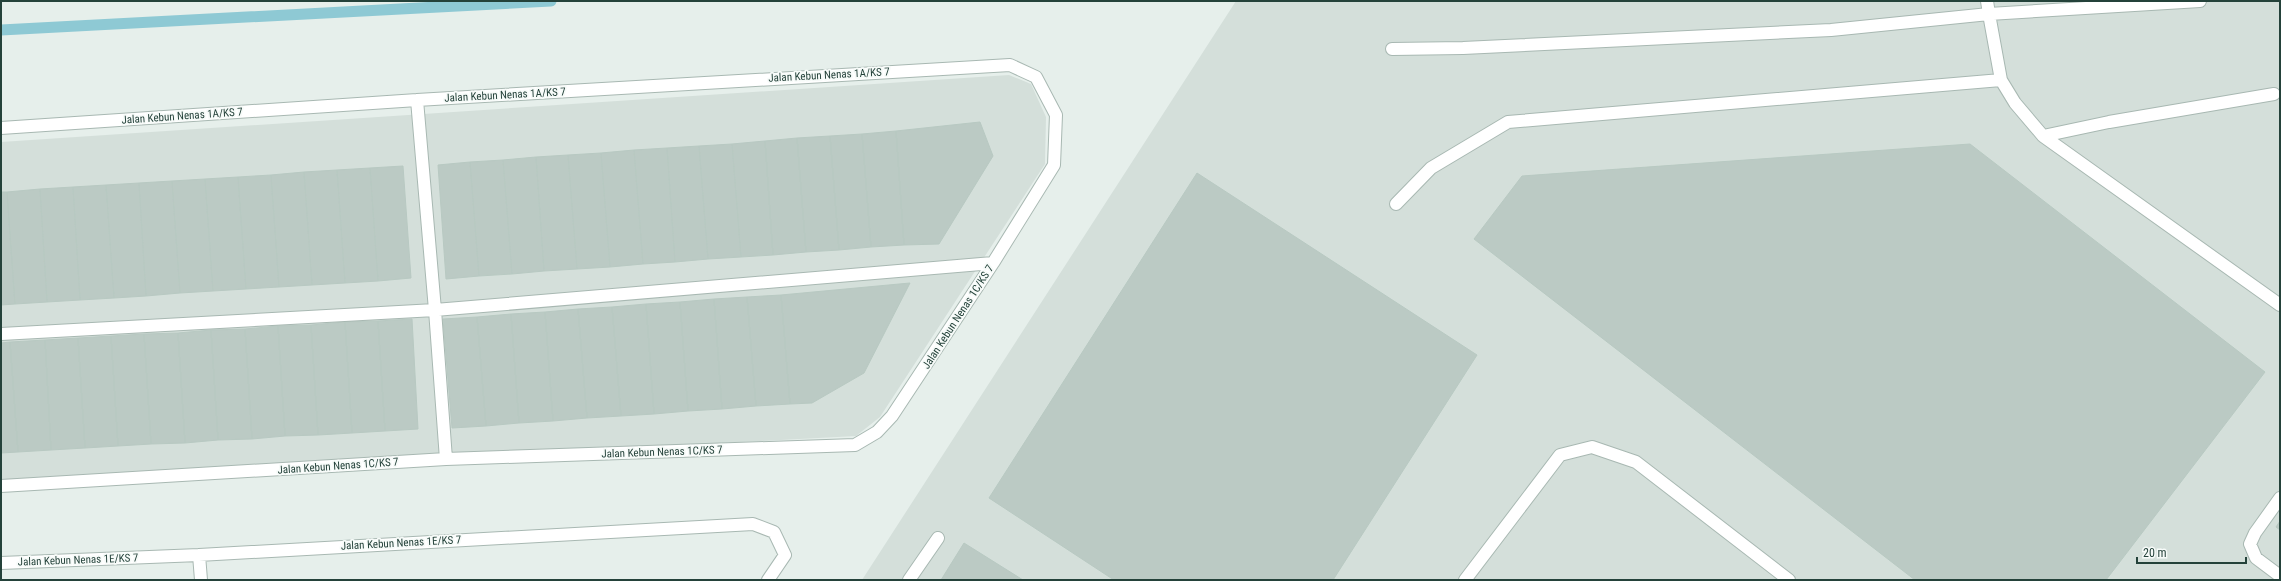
<svg xmlns="http://www.w3.org/2000/svg" width="2281" height="581" font-family="'Roboto Condensed',sans-serif">
<style>
.built{fill:#d4dfda}
.lines{fill:none;stroke-linecap:round;stroke-linejoin:round}
.stream{stroke:#8ec9d4;stroke-width:11}
.building{fill:#bbcac4;stroke:#b8c9c2}
.minor-casing{stroke:#a8b8b2;stroke-width:14}
.minor{stroke:#fff;stroke-width:12}
.labels{text-anchor:middle;dominant-baseline:central;stroke-width:3.5;stroke-linejoin:round;paint-order:stroke}
.street-label{font-size:11px;fill:#24423a;stroke:#f7fbf9}
</style>
<rect width="100%" height="100%" fill="#e6efeb"/>
<path class="built" d="M 1236,1 L 2280,1 L 2280,580 L 862,580 Z
M 1009,75 L 1031,84 L 1046,117 L 1045,164 L 880,417 L 856,436 L 1,481 L 1,142 Z"/>
<g class="lines">
<path class="stream" d="M 1,30 L 551,1"/>
</g>
<path class="building" d="M 980,122 L 993,156 L 939,244 L 904,245 L 896,131 Z
M 896,131 L 904,245 L 871,247 L 862,134 Z
M 862,134 L 871,247 L 839,250 L 830,136 Z
M 830,136 L 839,250 L 806,252 L 797,138 Z
M 797,138 L 806,252 L 773,255 L 765,141 Z
M 765,141 L 773,255 L 741,257 L 732,144 Z
M 732,144 L 741,257 L 708,259 L 699,146 Z
M 1970,144 L 2265,372 L 2106,580 L 1915,580 L 1474,239 L 1522,176 Z
M 699,146 L 708,259 L 675,262 L 667,148 Z
M 667,148 L 675,262 L 643,264 L 634,150 Z
M 634,150 L 643,264 L 610,267 L 601,153 Z
M 601,153 L 610,267 L 577,269 L 568,155 Z
M 568,155 L 577,269 L 544,271 L 536,157 Z
M 536,157 L 544,271 L 512,274 L 503,160 Z
M 503,160 L 512,274 L 479,276 L 470,162 Z
M 470,162 L 479,276 L 446,279 L 438,165 Z
M 403,166 L 411,278 L 378,281 L 370,168 Z
M 370,168 L 378,281 L 345,283 L 337,170 Z
M 337,170 L 345,283 L 312,285 L 304,172 Z
M 304,172 L 312,285 L 279,287 L 271,175 Z
M 1197,173 L 1477,355 L 1333,580 L 1114,580 L 989,498 Z
M 271,175 L 279,287 L 246,289 L 238,177 Z
M 238,177 L 246,289 L 213,291 L 205,179 Z
M 205,179 L 213,291 L 180,293 L 172,181 Z
M 172,181 L 180,293 L 146,296 L 139,183 Z
M 139,183 L 146,296 L 114,298 L 106,185 Z
M 106,185 L 114,298 L 80,300 L 73,187 Z
M 73,187 L 80,300 L 47,302 L 40,189 Z
M 40,189 L 47,302 L 15,304 L 7,192 Z
M 1,192 L 7,192 L 15,304 L 1,305 Z
M 910,283 L 864,373 L 812,403 L 790,404 L 781,295 Z
M 781,295 L 790,404 L 756,406 L 747,297 Z
M 747,297 L 756,406 L 722,409 L 714,299 Z
M 714,299 L 722,409 L 688,411 L 680,302 Z
M 680,302 L 688,411 L 654,414 L 646,304 Z
M 646,304 L 654,414 L 621,416 L 612,307 Z
M 612,307 L 621,416 L 587,418 L 578,309 Z
M 578,309 L 587,418 L 553,421 L 545,312 Z
M 545,312 L 553,421 L 519,423 L 511,314 Z
M 511,314 L 519,423 L 486,426 L 477,317 Z
M 477,317 L 486,426 L 452,428 L 443,319 Z
M 412,319 L 418,429 L 385,431 L 378,321 Z
M 378,321 L 385,431 L 352,433 L 345,322 Z
M 345,322 L 352,433 L 318,435 L 311,325 Z
M 311,325 L 318,435 L 285,436 L 278,326 Z
M 278,326 L 285,436 L 252,439 L 245,329 Z
M 245,329 L 252,439 L 218,440 L 211,330 Z
M 211,330 L 218,440 L 185,443 L 178,333 Z
M 178,333 L 185,443 L 151,444 L 144,334 Z
M 144,334 L 151,444 L 118,446 L 111,336 Z
M 111,336 L 118,446 L 85,448 L 78,338 Z
M 78,338 L 85,448 L 51,450 L 45,340 Z
M 45,340 L 51,450 L 18,452 L 10,342 Z
M 10,342 L 18,452 L 1,453 L 1,343 Z
M 2280,521 L 2280,530 L 2276,527 Z
M 964,543 L 1023,580 L 941,580 Z"/>
<g class="lines">
<g class="minor-casing">
<path id="minor" d="M 2200,1 L 1989,14 L 2001,80 L 2015,103 L 2043,136 L 2109,122 L 2274,94
M 1392,49 L 1463,48 L 1831,30 L 1989,14 L 1987,1
M 417,100 L 435,310 L 446,459
M 1,128 L 417,100 L 1010,65 L 1036,77 L 1056,115 L 1054,165 L 993,263 L 892,416 L 877,432 L 855,445 L 446,459 L 1,486
M 2043,136 L 2280,305
M 1396,204 L 1431,168 L 1508,122 L 2001,80
M 1,334 L 435,310 L 993,263
M 2280,498 L 2255,533 L 2250,544 L 2256,558 L 2280,576
M 199,555 L 201,580
M 1,563 L 199,555 L 753,524 L 774,532 L 785,555 L 768,580
M 909,580 L 938,538
M 1465,580 L 1560,455 L 1592,447 L 1636,462 L 1789,580"/>
</g>
<use href="#minor" class="minor"/>
</g>
<g class="labels">
<g class="street-label">
<text transform="translate(829 75) rotate(-3)">Jalan Kebun Nenas 1A/KS 7</text>
<text transform="translate(505 95) rotate(-3)">Jalan Kebun Nenas 1A/KS 7</text>
<text transform="translate(182 116) rotate(-4)">Jalan Kebun Nenas 1A/KS 7</text>
<text transform="translate(958 317) rotate(-57)">Jalan Kebun Nenas 1C/KS 7</text>
<text transform="translate(662 452) rotate(-2)">Jalan Kebun Nenas 1C/KS 7</text>
<text transform="translate(338 466) rotate(-4)">Jalan Kebun Nenas 1C/KS 7</text>
<text transform="translate(401 543) rotate(-3)">Jalan Kebun Nenas 1E/KS 7</text>
<text transform="translate(78 560) rotate(-2)">Jalan Kebun Nenas 1E/KS 7</text>
</g>
</g>
<rect width="2281" height="581" fill="none" stroke="#24423a" stroke-width="4"/>
<path d="M2137 557v6h109v-6" fill="none" stroke="#24423a" stroke-width="2"/>
<text x="2143" y="557" font-size="12" fill="#24423a" stroke="#f7fbf9" stroke-width="3" paint-order="stroke">20 m</text>
</svg>
